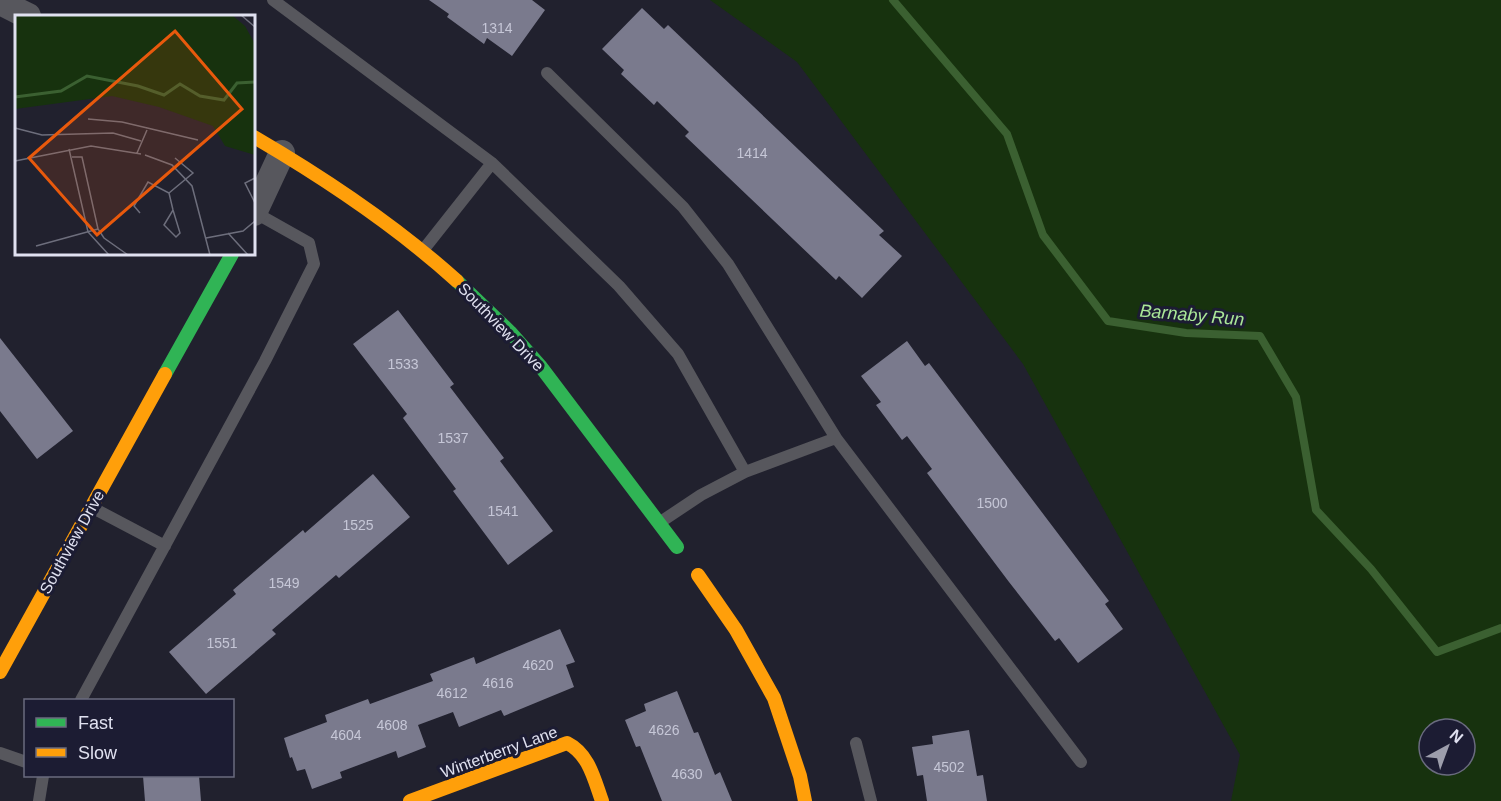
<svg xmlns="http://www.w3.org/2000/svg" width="1501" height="801" font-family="Helvetica,sans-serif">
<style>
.green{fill:#17320e;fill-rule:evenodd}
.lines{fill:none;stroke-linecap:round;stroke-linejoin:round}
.stream{stroke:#3b6031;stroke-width:8}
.building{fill:#7a7a8d}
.lane{stroke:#57575d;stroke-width:12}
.street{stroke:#57575d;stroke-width:26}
.fast{stroke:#30b455;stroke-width:14}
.slow{stroke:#ff9f0a;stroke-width:14}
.labels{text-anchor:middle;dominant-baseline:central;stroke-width:6;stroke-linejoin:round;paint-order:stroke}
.number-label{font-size:14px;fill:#c6c7d7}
.street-label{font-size:16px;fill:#e0e1f0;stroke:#1c1c33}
.water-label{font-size:18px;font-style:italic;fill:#aae798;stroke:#1c1c33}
.inset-river{fill:none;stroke:#3b6031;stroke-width:3}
.inset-road{fill:none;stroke:#6d6e7c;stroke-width:1.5}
.view{fill:#e8590c;fill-opacity:0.15;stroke:#e8590c;stroke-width:3}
.inset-edge{fill:none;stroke:#e0e1f0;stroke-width:3}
</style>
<rect width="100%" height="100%" fill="#21212e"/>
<path class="green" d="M 710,0 L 1501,0 L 1501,801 L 1231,801 L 1240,755 L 1023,364 L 797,62 ZM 1429,729 L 1465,729 L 1465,765 L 1429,765 Z"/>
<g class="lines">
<path class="stream" d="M 893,0 L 1007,134 L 1043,235 L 1108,321 L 1186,333 L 1260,336 L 1296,397 L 1316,510 L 1371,569 L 1437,652 L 1501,628"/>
</g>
<path class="building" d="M 429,0 L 532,0 L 545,10 L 512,56 L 487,38 L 484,44 L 447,17 L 449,14 Z
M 642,8 L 664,29 L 668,25 L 884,231 L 879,235 L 902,256 L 862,298 L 839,276 L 836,280 L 749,197 L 685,136 L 689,132 L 657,101 L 654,105 L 621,74 L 624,70 L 602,49 Z
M 398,310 L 454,384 L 450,387 L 504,458 L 500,461 L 553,531 L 508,565 L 453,491 L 456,489 L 403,418 L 407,414 L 353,344 Z
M 0,338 L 73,431 L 37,459 L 0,411 Z
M 907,341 L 925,366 L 929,363 L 1109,601 L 1105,604 L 1123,629 L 1078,663 L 1059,638 L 1055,641 L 1009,582 L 927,473 L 932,469 L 907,436 L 902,440 L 876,405 L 881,402 L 861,376 Z
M 373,474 L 410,517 L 339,578 L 336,575 L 272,630 L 276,634 L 206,694 L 169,652 L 236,594 L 233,590 L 303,530 L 305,533 Z
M 560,629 L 575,662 L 566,665 L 574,687 L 504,716 L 501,710 L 459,727 L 453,712 L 418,725 L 426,747 L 398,758 L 396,751 L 340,772 L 342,778 L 312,789 L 305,769 L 297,771 L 292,757 L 290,758 L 284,738 L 327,722 L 325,715 L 368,699 L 370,704 L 433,681 L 430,674 L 474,657 L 476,664 Z
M 677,691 L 694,733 L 698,732 L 715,775 L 720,772 L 732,801 L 662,801 L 640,746 L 636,747 L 625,720 L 646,711 L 644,704 Z
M 969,730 L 977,776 L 983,775 L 987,801 L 927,801 L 923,775 L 917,776 L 912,747 L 933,744 L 932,736 Z
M 143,776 L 199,776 L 201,801 L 145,801 Z"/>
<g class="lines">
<path class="lane" d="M 273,0 L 492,163 L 619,286 L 678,354 L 745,472
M 547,73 L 683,207 L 728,264 L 836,438 L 1081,762
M 424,249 L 492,163
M 91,507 L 165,546
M 659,523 L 701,495 L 745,472 L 836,438
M 81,700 L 265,361 L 314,264 L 309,243 L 254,212
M 856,743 L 871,801
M 0,753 L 26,762
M 39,801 L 43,776"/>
<path class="street" d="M 0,2 L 28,16
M 254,213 L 282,153"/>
<path class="fast" d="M 457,281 L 510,332 L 541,367 L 677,547
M 165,374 L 232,254"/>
<path class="slow" d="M 254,137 C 326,179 395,225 457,281
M 698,575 L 736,630 L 774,698 L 800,776 L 805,801
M 0,672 L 165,374
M 410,801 L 567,743 C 589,754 594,779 602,801"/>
</g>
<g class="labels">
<g class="number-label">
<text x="497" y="28">1314</text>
<text x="752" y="153">1414</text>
<text x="403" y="364">1533</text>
<text x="453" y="438">1537</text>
<text x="992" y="503">1500</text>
<text x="503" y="511">1541</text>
<text x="358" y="525">1525</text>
<text x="284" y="583">1549</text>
<text x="222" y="643">1551</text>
<text x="538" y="665">4620</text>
<text x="498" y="683">4616</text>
<text x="452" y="693">4612</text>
<text x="392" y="725">4608</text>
<text x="664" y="730">4626</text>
<text x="346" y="735">4604</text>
<text x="949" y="767">4502</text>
<text x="687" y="774">4630</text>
</g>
<g class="street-label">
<text transform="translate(501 327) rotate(46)">Southview Drive</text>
<text transform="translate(72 542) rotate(-61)">Southview Drive</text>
<text transform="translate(499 752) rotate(-20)">Winterberry Lane</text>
</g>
<g class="water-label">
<text transform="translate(1192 315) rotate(5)">Barnaby Run</text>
</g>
</g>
<g transform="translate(15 15)">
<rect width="240" height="240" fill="#21212e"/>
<path d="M 0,0 L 217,0 L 230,11 L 240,29 L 240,140 L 210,131 L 198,111 L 144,92 L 97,81 L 0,94 Z" fill="#17320e"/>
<path class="inset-river" d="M 0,82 L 46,76 L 72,61 L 123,71 L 149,80 L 165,69 L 185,81 L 209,85 L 222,68 L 240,67"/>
<path class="inset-road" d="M 226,0 L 240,12M 73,104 L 107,107 L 183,125M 0,113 L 27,120 L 98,118 L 126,126M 54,134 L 73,217 L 94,240M 122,138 L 132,115M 130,140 L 157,150 L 177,171 L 195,240M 57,142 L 67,142 L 83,214 L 89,223 L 113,240M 0,146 L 76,131 L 126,139M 240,163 L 230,168 L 240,188M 154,178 L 178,158 L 160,143M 158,195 L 165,218 L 161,222 L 149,210 ZM 125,198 L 119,191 L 133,167 L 154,178 L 158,195M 213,218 L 233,240M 191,223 L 228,216 L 240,206M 21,231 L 83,214"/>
<path class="view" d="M 160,16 L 227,94 L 82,220 L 14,143 Z"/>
<rect width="240" height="240" class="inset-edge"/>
</g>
<rect x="24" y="699" width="210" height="78" fill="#1c1c33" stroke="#6a6b7f" stroke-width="1.5"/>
<rect x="36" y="718" width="30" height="9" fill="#30b455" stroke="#6a6b7f" stroke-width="1.5"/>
<text x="78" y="729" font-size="18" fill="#e0e1f0">Fast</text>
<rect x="36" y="748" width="30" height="9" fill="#ff9f0a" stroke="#6a6b7f" stroke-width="1.5"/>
<text x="78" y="759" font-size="18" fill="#e0e1f0">Slow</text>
<g transform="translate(1447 747) rotate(41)"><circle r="28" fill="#1c1c33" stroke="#6a6b7f" stroke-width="1.5"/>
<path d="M0-4.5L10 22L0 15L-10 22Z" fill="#9d9eac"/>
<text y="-9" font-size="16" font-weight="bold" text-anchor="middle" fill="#e0e1f0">N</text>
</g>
</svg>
